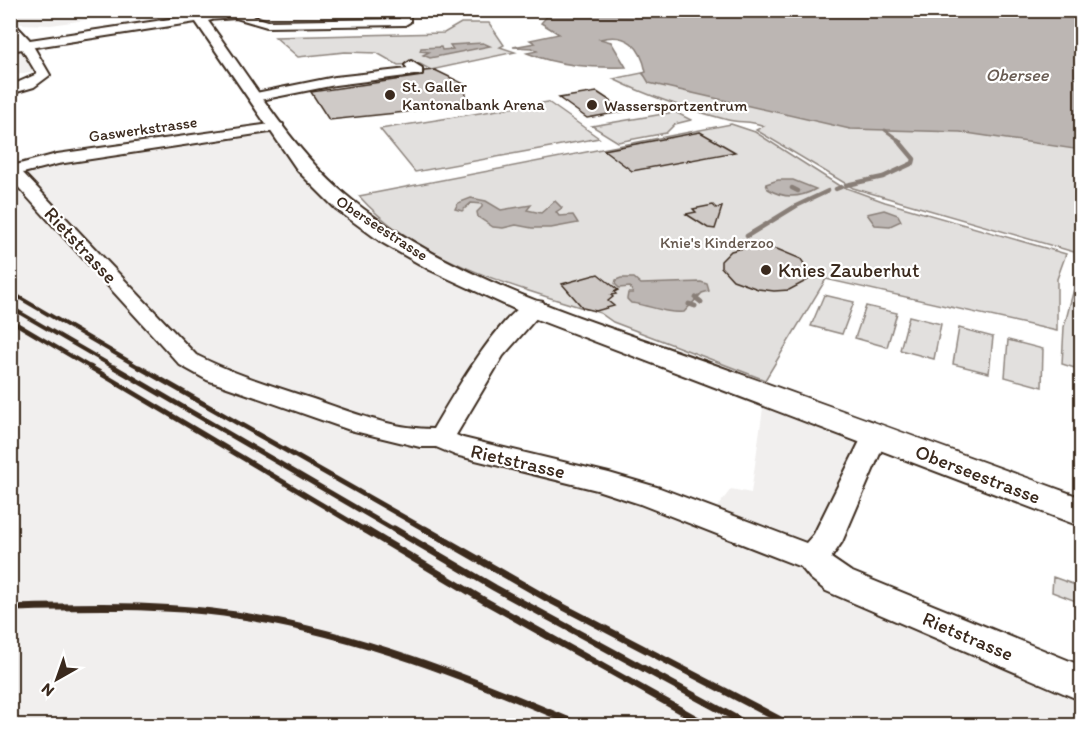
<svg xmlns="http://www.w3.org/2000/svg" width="1092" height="736" font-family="Itim,sans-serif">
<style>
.built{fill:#f1efee}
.green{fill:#e2e0de;stroke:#8e857e;stroke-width:1.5}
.water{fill:#bcb6b3;stroke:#887e77;stroke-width:1.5}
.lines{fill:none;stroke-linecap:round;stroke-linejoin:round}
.stream-far2{stroke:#887e77;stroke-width:3}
.stream-far1{stroke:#887e77;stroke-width:4.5}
.stream{stroke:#887e77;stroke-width:5}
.building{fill:#cfcac7;stroke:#3b2a1e;stroke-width:1.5}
.minor-casing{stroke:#3b2a1e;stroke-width:4}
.tertiary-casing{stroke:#3b2a1e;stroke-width:4}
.minor{fill:#fff;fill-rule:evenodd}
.tertiary{fill:#fff;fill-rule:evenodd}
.rail-far2{stroke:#3b2a1e;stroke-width:4}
.rail-far1{stroke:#3b2a1e;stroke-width:5}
.rail{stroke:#3b2a1e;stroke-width:7}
.poi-dot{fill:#3b2a1e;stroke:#fff;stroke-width:2}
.labels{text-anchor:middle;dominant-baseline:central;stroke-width:4.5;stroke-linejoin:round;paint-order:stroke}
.far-poi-label{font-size:16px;fill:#3b2a1e;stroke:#fff;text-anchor:start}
.far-street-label{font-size:16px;fill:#3b2a1e;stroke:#fff}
.far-park-label{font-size:16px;fill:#65584e;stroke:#fff}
.far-water-label{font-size:18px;font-style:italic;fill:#685b52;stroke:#fff}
.street-label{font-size:20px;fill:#3b2a1e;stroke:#fff}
.poi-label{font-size:20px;fill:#3b2a1e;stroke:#fff;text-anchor:start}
</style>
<rect width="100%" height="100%" fill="#fff"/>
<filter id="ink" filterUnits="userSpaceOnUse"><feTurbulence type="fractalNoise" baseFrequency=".0167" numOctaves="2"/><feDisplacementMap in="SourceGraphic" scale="12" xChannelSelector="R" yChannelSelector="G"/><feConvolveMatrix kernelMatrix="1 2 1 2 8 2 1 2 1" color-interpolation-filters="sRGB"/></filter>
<g filter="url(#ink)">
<path class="built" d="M 10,11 L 146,11 L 51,25 L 19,24 Z
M 22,48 L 36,71 L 11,75 L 11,49 Z
M 278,127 L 350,210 L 535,307 L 448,440 L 713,513 L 731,489 L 751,493 L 764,401 L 878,446 L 816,578 L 1081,691 L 1081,725 L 11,725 L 10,183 L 124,298 L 175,356 L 202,378 L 247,394 L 253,389 L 188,360 L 14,170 Z"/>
<path class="green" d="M 461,23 L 489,23 L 504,45 L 500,47 L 515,52 L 431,70 L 420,64 L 398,65 L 377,53 L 345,52 L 298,57 L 275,37 L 444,33 Z
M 642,73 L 645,76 L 1081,116 L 1081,254 L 853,188 L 756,130 L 764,126 C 752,120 740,123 728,120 C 690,110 648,96 613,79 Z
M 548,102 L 599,138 L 415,172 L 380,129 Z
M 675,112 L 691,120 L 675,124 L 666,133 L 618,142 L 592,126 Z
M 731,124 L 755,132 L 838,185 L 885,202 L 1066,254 L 1057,279 L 1057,331 L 826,279 L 765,380 L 613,322 L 600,313 C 520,289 415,260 359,196 Z
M 1081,262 L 1081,370 L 1062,364 L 1064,327 Z
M 824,295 L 854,302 L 842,334 L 811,326 Z
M 866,306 L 897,313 L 887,347 L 855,338 Z
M 909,316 L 941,324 L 934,359 L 900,350 Z
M 959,328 L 993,337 L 989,373 L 953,364 Z
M 1008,340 L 1043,349 L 1042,387 L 1005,377 Z
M 1053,577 L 1081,587 L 1081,603 L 1052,592 Z"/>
<path class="water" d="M 548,11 L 1081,11 L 1081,150 L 960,132 L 850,129 L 649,83 L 643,73 L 646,72 C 641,46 627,32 600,39 L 611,42 L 626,67 C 592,68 559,66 527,53 L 537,51 L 532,48 L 513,47 L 535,43 L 530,40 L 559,34 L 541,23 L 549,14 Z
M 483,43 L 490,46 L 430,58 L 423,55 L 429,52 L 420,51 L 421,48 L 441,47 L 442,50 L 453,49 L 450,45 Z
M 778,180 L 793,180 L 816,189 C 800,198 784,199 768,189 L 766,184 Z
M 471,198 L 486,201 L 501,210 L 531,205 L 527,210 L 541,213 L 555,201 L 562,208 L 556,212 L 559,216 L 573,215 L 578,223 L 551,228 L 532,228 L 516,225 L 503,228 L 493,227 L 478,217 L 477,212 L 482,207 L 482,204 L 471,203 L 462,211 L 455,209 L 458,203 Z
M 884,210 L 898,215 L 901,221 L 890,226 L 875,225 L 867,214 Z
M 621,278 L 634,278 L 641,284 L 701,282 L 707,284 L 709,291 L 702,293 L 684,312 C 665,314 650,305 631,303 L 627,299 L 628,293 L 633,293 L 630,287 L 619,288 L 615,284 L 616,280 Z"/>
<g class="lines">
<path class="stream-far2" d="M 885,130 L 900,141"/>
<path class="stream-far1" d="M 846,185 L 883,177 L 913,163 L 914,159 L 898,140
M 792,188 L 798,191
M 836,189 L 841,187
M 747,236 L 796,206 L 828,191"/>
<path class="stream" d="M 696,298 L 701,302
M 689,304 L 695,306"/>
</g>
<path class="building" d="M 435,70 L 464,84 L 467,101 L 406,112 L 329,120 L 311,92 L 422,76 L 424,71 Z
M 597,92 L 626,111 L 587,118 L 559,98 Z
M 700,132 L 735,152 L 632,171 L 604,150 Z
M 713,205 L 716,208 L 722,207 L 715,229 L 708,228 L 686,214 L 696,212 L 693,209 Z
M 752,246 L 777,249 L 801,259 L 810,273 L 808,280 L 789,290 L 774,291 L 758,289 L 733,280 L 721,267 L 721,261 L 731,251 Z
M 598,274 L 618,290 L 614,292 L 616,294 L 611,295 L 613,297 L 608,301 L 614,306 L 596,311 L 583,308 L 562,284 Z"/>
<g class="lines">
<g class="minor-casing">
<path id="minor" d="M 256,10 L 259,13 L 252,16 L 268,21 L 400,19 L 400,10 L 493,11 L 488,14 L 410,11 L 410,22 L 405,25 L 267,27 L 236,18 L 208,20 L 203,17 L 208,14 Z
M 10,19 L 29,39 L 50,75 L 34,87 L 10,94 L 10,86 L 37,74 L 10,29 Z
M 411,61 L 422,68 L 422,74 L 335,85 L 256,101 L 249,97 L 256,93 L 335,77 L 408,69 L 405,65 Z
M 278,123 L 283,124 L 283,130 L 58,164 L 23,173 L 196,355 C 233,374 273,386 313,399 C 351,412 392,429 433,429 C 450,400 499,315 529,302 C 534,300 538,301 543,302 L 546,307 L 503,356 L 456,435 L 463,438 L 609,473 L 660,488 L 806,543 L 814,534 L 866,429 L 875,426 L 884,429 L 888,435 L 842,542 L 831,558 L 850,571 L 1082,666 L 1082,701 L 826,591 L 810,578 L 801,567 L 640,504 L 597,490 L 455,455 L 436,447 L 420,447 L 350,430 L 207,380 L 180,365 L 10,178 L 10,163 L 16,165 L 57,154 Z"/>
</g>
<g class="tertiary-casing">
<path id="tertiary" d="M 196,12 L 212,14 L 212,20 L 208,21 C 252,80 294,154 352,200 C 456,283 592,320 715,365 C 837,408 959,453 1082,498 L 1082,527 L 536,319 L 430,270 L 381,242 L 336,209 L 298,171 L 196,22 L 10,51 L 10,43 L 190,16 Z"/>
</g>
<use href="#minor" class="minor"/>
<use href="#tertiary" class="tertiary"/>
<path class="rail-far2" d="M 10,292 L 142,369
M 10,307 L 117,369
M 10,320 L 93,369"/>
<path class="rail-far1" d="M 90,367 L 366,531
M 114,367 L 396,531
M 139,367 L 428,531"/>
<path class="rail" d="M 364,529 L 485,601 L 709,726
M 394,529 L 495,588 L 750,726
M 425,529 L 548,599 L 792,726
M 10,608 C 85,606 162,604 236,615 C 357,633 470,678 581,726"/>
</g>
</g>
<g class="poi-dot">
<circle cx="390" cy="95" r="6"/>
<circle cx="592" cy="105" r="6"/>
<circle cx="766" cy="270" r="6"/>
</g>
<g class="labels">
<g class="far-poi-label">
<text x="402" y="86">St. Galler<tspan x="402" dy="18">Kantonalbank Arena</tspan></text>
<text x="604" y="105">Wassersportzentrum</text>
</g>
<g class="far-street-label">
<text transform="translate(143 129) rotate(-8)">Gaswerkstrasse</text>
<text transform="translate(382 228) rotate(33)">Oberseestrasse</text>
</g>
<g class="far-park-label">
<text x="717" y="242">Knie's Kinderzoo</text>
</g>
<g class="far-water-label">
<text x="1017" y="75">Obersee</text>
</g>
<g class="street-label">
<text transform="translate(81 245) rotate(47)">Rietstrasse</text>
<text transform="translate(518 461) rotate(13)">Rietstrasse</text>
<text transform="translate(978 474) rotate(21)">Oberseestrasse</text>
<text transform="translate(968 636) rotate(23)">Rietstrasse</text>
</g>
<g class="poi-label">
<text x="778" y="270">Knies Zauberhut</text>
</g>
</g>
<rect width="1092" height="736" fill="none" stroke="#fff" stroke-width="36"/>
<rect x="18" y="18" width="1056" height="700" fill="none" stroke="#3b2a1e" stroke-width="2" filter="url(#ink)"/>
<g transform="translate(57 679) rotate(220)" stroke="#ffffff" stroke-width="4.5" paint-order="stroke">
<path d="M0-4.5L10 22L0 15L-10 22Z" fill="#3b2a1e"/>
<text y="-9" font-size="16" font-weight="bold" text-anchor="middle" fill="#3b2a1e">N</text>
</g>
</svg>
